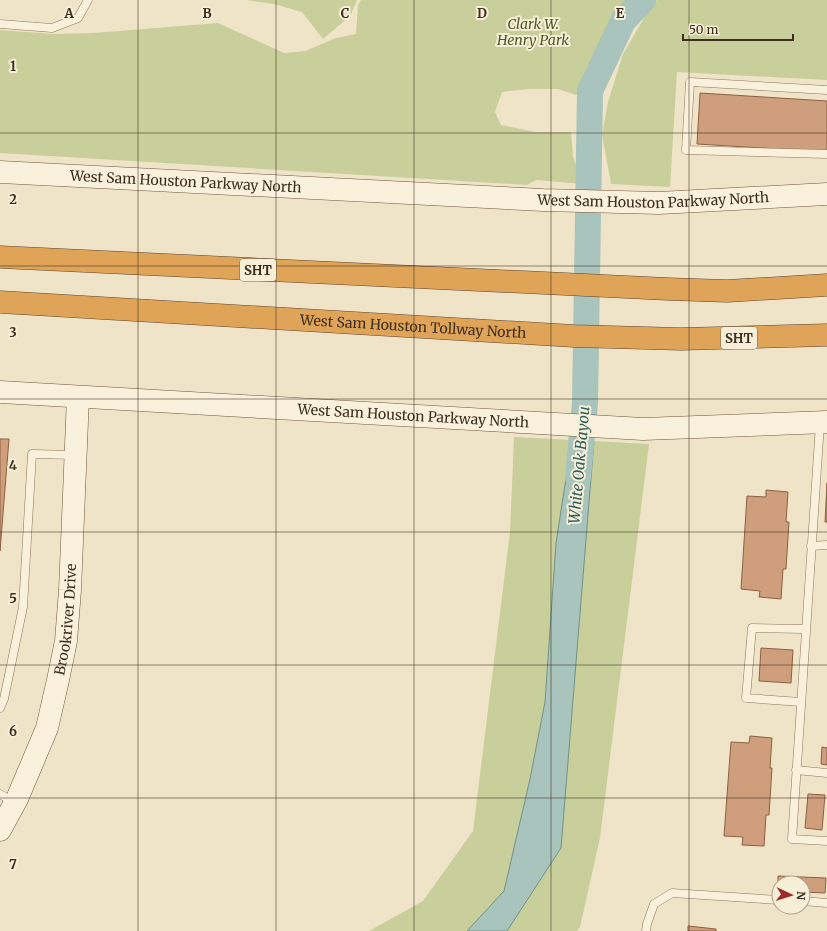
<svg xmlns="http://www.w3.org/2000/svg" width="827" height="931" font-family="Merriweather,serif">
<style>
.green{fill:#c9cf9b}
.water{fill:#a9c4bc;stroke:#6f938a}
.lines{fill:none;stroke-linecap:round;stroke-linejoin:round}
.river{stroke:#a9c4bc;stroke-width:26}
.building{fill:#cf9f7d;stroke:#8d5f41}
.lane-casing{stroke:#8d765c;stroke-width:9}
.secondary-casing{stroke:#6f573f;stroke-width:23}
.highway-casing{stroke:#5b4430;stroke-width:23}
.lane{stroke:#faf1dc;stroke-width:8}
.secondary{stroke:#faf1dc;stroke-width:22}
.highway{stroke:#e0a458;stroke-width:22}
.grid{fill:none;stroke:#3d2e20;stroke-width:1;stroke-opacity:0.55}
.labels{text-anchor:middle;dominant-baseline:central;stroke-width:4;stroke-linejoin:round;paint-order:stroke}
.shield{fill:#f7eed8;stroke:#756857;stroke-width:1}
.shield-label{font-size:13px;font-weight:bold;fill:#3d2e20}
.park-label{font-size:14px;font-style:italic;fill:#4d5a26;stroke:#f7eed8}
.street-label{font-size:14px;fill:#3d2e20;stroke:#f7eed8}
.water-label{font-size:15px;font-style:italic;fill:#2f5d5a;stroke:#f7eed8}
.grid-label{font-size:13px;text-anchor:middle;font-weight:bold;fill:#3d2e20;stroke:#f7eed8;stroke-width:4;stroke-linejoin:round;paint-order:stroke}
</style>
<rect width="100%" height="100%" fill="#f0e4c8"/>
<path class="green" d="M 246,0 L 357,0 L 350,16 L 323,39 L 302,12 L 274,4 Z
M 361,0 L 629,0 L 614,22 L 586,98 L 558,89 L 529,89 L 502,92 L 495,112 L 501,125 L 535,132 L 571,132 L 573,157 L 583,184 L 536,180 L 527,185 L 0,153 L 0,30 L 53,34 L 94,33 L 218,23 L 284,53 L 305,51 L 336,38 L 356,34 L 358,5 Z
M 657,0 L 827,0 L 827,80 L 677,72 L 670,187 L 611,184 L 602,135 L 608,102 L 623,54 L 651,6 Z
M 514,437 L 649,444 L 600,838 L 580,927 L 577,931 L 369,931 L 423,901 L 473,831 L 510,532 Z"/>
<path class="water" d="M 572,440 L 594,441 L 561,848 L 507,931 L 467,931 L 504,891 L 530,779 L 545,702 L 556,543 Z"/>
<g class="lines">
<path class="river" d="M 578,477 L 585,403 L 590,91 L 623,21 L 643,0"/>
</g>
<path class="building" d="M 700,93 L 827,101 L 827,152 L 697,144 Z
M 0,439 L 9,439 L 0,551 Z
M 827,483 L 827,522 L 825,522 Z
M 766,490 L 788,492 L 786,522 L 789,522 L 786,569 L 783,569 L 781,599 L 759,597 L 760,591 L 741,589 L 747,496 L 766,497 Z
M 761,648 L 793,650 L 791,683 L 759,681 Z
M 750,736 L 772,738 L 770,768 L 772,768 L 769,815 L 766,815 L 764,846 L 742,845 L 743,837 L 724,836 L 731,742 L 749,743 Z
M 822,747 L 827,748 L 827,765 L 821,764 Z
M 808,794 L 825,795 L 822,830 L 805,828 Z
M 778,876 L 826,878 L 825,893 L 803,892 L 803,883 L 779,883 L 779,891 L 778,891 Z
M 688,926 L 716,929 L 716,931 L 688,931 Z"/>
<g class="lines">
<g class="lane-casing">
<path id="lane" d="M 0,24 L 52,28 L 78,18 L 88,0
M 827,90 L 690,82 L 686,150 L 827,154
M 820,424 L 792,839 L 827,841
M 811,546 L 827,545
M 801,702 L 746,698 L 752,628 L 805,629
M 0,708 L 4,699 L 23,607 L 32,454 L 75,455
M 796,770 L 827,773
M 0,794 L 15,803
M 803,901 L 827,903
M 646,931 L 647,924 L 654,904 L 672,893 L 779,900"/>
</g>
<g class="secondary-casing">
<g id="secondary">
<path id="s1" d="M 0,172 L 543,200 L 659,203 L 827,194"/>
<path id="s2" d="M 0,392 L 643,429 L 827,422"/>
<path id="s3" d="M 0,830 L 17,799 L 47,728 L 58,680 L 66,641 L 70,590 L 78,397"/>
</g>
</g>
<g class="highway-casing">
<g id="highway">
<path d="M 0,257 L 668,289 L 727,291 L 827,285"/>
<path id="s4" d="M 0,302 L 574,336 L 681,339 L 827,335"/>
</g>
</g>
<use href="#lane" class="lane"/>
<use href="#secondary" class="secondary"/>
<use href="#highway" class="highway"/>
</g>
<path class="grid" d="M 138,0 L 138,931M 276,0 L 276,931M 414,0 L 414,931M 551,0 L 551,931M 689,0 L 689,931M 0,133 L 827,133M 0,266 L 827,266M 0,399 L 827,399M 0,532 L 827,532M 0,665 L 827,665M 0,798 L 827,798"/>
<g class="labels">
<g class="shield">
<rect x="240" y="259" width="36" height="22" rx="3"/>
<rect x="721" y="327" width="36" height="22" rx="3"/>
</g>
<g class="shield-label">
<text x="258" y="270">SHT</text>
<text x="739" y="338">SHT</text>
</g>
<g class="park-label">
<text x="533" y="24">Clark W.<tspan x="533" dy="16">Henry Park</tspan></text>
</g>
<g class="street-label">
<text stroke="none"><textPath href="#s1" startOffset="186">West Sam Houston Parkway North</textPath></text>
<text stroke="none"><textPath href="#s1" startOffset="654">West Sam Houston Parkway North</textPath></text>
<text stroke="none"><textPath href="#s4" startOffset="414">West Sam Houston Tollway North</textPath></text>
<text stroke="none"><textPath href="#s2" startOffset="414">West Sam Houston Parkway North</textPath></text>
<text stroke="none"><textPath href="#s3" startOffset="223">Brookriver Drive</textPath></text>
</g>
<g class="water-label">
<text transform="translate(579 465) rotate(-85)">White Oak Bayou</text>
</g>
</g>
<g class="grid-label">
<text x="69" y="18">A</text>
<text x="207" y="18">B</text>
<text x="345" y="18">C</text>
<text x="482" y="18">D</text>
<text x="620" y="18">E</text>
<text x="13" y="71">1</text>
<text x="13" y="204">2</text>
<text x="13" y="337">3</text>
<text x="13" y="470">4</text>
<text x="13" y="603">5</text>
<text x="13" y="736">6</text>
<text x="13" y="869">7</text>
</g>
<g transform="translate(791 895) rotate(94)"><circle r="19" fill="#f7eed8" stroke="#ada18e"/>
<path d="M0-3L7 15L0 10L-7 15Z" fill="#9e2a2b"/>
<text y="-6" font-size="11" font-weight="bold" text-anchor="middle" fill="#3d2e20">N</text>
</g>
<path d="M683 34v6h110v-6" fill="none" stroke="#3d2e20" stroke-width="2"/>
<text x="689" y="34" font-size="12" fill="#3d2e20" stroke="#f7eed8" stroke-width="3" paint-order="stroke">50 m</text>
</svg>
